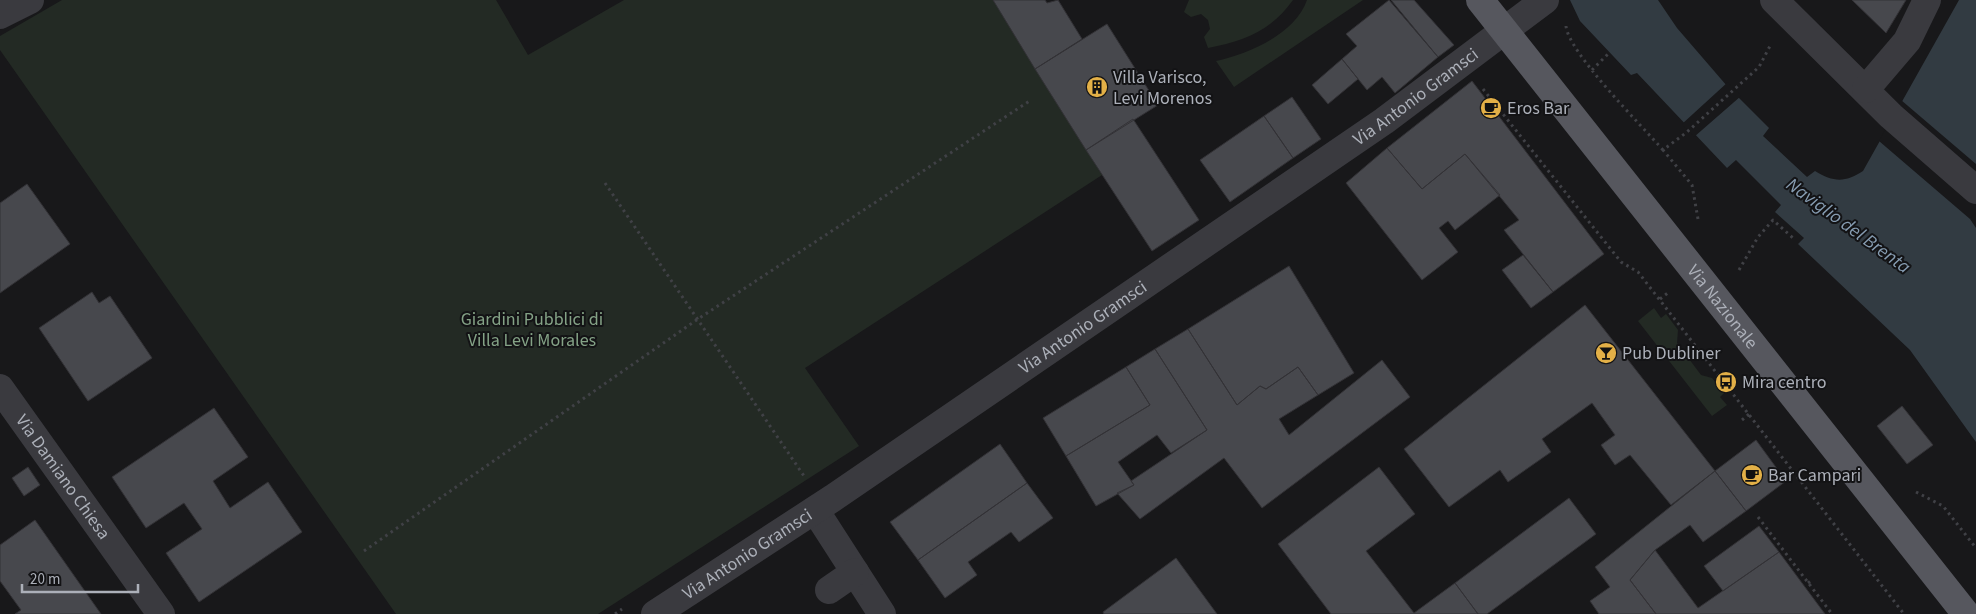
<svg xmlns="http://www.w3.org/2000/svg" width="1976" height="614" font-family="'Source Sans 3',sans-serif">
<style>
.green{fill:#232a24}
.water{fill:#323b42}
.pier{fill:#18181a}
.building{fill:#47484d;stroke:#333236}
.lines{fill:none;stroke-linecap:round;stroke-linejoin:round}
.path{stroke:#404146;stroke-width:3;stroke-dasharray:2.5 4;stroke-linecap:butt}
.minor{stroke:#3a3a3f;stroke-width:28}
.major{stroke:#56575e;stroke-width:28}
.labels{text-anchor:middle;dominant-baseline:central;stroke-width:4;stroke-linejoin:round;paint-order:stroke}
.poi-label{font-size:18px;fill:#acb0b9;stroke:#131315;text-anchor:start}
.street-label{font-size:18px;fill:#acb0b9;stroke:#131315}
.park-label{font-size:18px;fill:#84a286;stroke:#131315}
.water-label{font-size:19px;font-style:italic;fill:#869cb1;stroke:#131315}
</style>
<rect width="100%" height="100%" fill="#18181a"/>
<path class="green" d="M 62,0 L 496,0 L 528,55 L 624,0 L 993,0 L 1102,175 L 805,368 L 859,446 L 598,614 L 396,614 L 0,50 L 0,36 Z
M 1189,0 L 1293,0 C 1271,31 1244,41 1208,48 L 1204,37 L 1210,29 L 1208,20 L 1201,14 L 1191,17 L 1184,12 Z
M 1307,0 L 1363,0 L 1234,87 L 1216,61 C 1249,54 1295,34 1307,0 Z
M 1654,308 L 1661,318 L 1666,314 L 1678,330 L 1677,343 L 1701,375 L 1712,378 L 1724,393 L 1720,397 L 1727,405 L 1712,416 L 1638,321 Z"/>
<path class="water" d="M 1570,0 L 1658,0 L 1677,28 L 1727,86 L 1769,128 L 1763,136 L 1807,177 L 1815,171 C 1833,182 1845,183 1863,171 L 1959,0 L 1976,0 L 1976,206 L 1970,219 L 1976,228 L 1976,442 L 1910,350 L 1798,244 L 1804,238 L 1775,212 L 1781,205 L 1736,160 L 1727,168 L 1637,73 L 1631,75 L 1580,21 Z"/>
<path class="pier" d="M 1728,82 L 1741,96 L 1694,137 L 1682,124 Z
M 1901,100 L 1976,164 L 1976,212 L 1970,219 L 1879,141 Z"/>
<path class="building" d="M 993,0 L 1045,0 L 1047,3 L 1058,0 L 1082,39 L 1035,69 Z
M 1389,0 L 1438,57 L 1395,93 L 1382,77 L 1367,90 L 1342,59 L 1357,46 L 1346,34 Z
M 1391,0 L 1414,0 L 1454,45 L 1438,57 Z
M 1852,0 L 1906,0 L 1886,33 Z
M 1107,24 L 1158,105 L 1086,150 L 1035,69 Z
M 1342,59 L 1358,79 L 1328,104 L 1312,85 Z
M 1472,81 L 1604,254 L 1553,292 L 1504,230 L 1519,220 L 1465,154 L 1422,189 L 1387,148 Z
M 1292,97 L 1321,139 L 1293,158 L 1264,116 Z
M 1264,116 L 1293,158 L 1230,202 L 1200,160 Z
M 1133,119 L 1199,220 L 1152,251 L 1086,150 Z
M 1387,148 L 1422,189 L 1465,154 L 1500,195 L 1455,230 L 1448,221 L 1439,228 L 1458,252 L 1422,280 L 1346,183 Z
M 27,184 L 70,244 L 0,293 L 0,203 Z
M 1523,255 L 1553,292 L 1531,308 L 1502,270 Z
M 1289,266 L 1354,373 L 1318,395 L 1298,367 L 1266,389 L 1260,386 L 1237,405 L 1188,329 Z
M 92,292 L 99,303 L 110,296 L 152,358 L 88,401 L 39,328 Z
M 1585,305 L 1715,471 L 1671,505 L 1630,455 L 1615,465 L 1601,445 L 1615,435 L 1592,403 L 1542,439 L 1551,452 L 1508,482 L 1500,470 L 1449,507 L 1404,449 Z
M 1188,329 L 1237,405 L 1260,386 L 1266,389 L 1298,367 L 1318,395 L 1279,419 L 1289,435 L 1382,360 L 1410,397 L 1262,508 L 1224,458 L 1140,519 L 1117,493 L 1134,485 L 1131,481 L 1207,430 L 1155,349 Z
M 1155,349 L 1207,430 L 1171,453 L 1157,435 L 1118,462 L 1134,485 L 1096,506 L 1066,456 L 1150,405 L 1126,367 Z
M 1126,367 L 1150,405 L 1066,456 L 1043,418 Z
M 1902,406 L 1933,445 L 1907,464 L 1877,426 Z
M 214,408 L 248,457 L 213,481 L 230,508 L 268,482 L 302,532 L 199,602 L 166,553 L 202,529 L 184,503 L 146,528 L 112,477 Z
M 1756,440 L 1786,481 L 1746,511 L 1715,471 Z
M 1000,444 L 1027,483 L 918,560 L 890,522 Z
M 28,467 L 40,485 L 24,496 L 12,478 Z
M 1379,467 L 1415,514 L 1366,551 L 1414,613 L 1455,583 L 1478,614 L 1331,614 L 1278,544 Z
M 1715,471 L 1746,511 L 1703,542 L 1690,525 L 1655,550 L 1630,580 L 1656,614 L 1599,614 L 1590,601 L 1610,587 L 1595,567 Z
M 1027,483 L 1053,518 L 1019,542 L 1011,532 L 968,562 L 977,575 L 945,598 L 918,560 Z
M 1569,498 L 1596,534 L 1487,614 L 1478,614 L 1455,583 Z
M 35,520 L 101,614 L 15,614 L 21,610 L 0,581 L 0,545 Z
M 1759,526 L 1779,552 L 1723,591 L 1704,566 Z
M 1655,550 L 1698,608 L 1779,552 L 1825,614 L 1656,614 L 1630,580 Z
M 1176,558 L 1217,614 L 1104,614 L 1103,612 Z"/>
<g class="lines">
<path class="path" d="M 1566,26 C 1568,52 1642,126 1663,150
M 1592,70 L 1608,54
M 1483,89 L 1621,262 L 1638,272 L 1904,614
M 605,183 L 804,476
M 1698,219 L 1692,185 L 1663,150 L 1687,132 L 1759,67 L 1771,44
M 1739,270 L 1758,237 L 1773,220 L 1793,238
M 1660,299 L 1669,292
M 1742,420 L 1749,414
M 1916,492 L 1943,506 L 1976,548
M 1758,517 L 1832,614
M 364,551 L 698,319 L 1031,100
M 1808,583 L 1813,579
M 615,614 L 622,609"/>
<g class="minor">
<path d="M 1774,0 L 1891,116 L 1976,190"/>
<path d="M 0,15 L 30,0"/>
<path d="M 1866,89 L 1907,41 L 1927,0"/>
<path id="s1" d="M 0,388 L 161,614"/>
<path d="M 815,510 L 882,614"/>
<path d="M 829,590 L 855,572"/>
<path id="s2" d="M 655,614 L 833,498 L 1384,121 L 1545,0"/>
</g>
<path class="major" id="s3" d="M 1480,0 L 1966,614"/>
</g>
<defs>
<g id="building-disc" transform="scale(1.125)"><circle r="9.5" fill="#e3b047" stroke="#131315"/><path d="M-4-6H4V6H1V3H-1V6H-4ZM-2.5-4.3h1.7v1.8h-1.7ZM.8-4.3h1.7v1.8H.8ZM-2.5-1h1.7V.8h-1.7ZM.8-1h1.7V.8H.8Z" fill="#111"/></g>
<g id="cafe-disc" transform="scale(1.125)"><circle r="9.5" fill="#e3b047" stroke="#131315"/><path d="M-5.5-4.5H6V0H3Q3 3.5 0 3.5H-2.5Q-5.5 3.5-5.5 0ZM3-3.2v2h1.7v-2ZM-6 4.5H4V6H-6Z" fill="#111"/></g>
<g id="bar-disc" transform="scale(1.125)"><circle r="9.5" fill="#e3b047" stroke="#131315"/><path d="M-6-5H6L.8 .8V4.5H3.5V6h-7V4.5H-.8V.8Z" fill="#111"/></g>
<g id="bus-disc" transform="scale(1.125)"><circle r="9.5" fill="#e3b047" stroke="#131315"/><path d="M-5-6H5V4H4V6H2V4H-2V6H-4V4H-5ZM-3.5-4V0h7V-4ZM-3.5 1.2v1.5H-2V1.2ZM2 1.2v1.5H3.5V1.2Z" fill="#111"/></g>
</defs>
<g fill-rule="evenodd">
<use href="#building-disc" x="1097" y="87"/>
<use href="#cafe-disc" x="1491" y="108"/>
<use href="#bar-disc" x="1606" y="353"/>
<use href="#bus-disc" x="1726" y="382"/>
<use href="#cafe-disc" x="1752" y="475"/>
</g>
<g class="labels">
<g class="poi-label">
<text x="1113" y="77">Villa Varisco,<tspan x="1113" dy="21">Levi Morenos</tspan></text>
<text x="1507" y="108">Eros Bar</text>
<text x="1622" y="353">Pub Dubliner</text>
<text x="1742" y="382">Mira centro</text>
<text x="1768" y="475">Bar Campari</text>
</g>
<g class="street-label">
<text stroke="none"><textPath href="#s2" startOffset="920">Via Antonio Gramsci</textPath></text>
<text stroke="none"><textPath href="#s3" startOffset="391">Via Nazionale</textPath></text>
<text stroke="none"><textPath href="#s2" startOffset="515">Via Antonio Gramsci</textPath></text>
<text stroke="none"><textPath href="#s1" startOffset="109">Via Damiano Chiesa</textPath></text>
<text stroke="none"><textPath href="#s2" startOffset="110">Via Antonio Gramsci</textPath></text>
</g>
<g class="park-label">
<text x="532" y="319">Giardini Pubblici di<tspan x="532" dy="21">Villa Levi Morales</tspan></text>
</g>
<g class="water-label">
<text transform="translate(1848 226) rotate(36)">Naviglio del Brenta</text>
</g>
</g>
<path d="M22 584v8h116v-8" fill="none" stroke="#acb0b9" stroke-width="2.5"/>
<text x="30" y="584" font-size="15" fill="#acb0b9" stroke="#131315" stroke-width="4" paint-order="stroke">20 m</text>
</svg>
